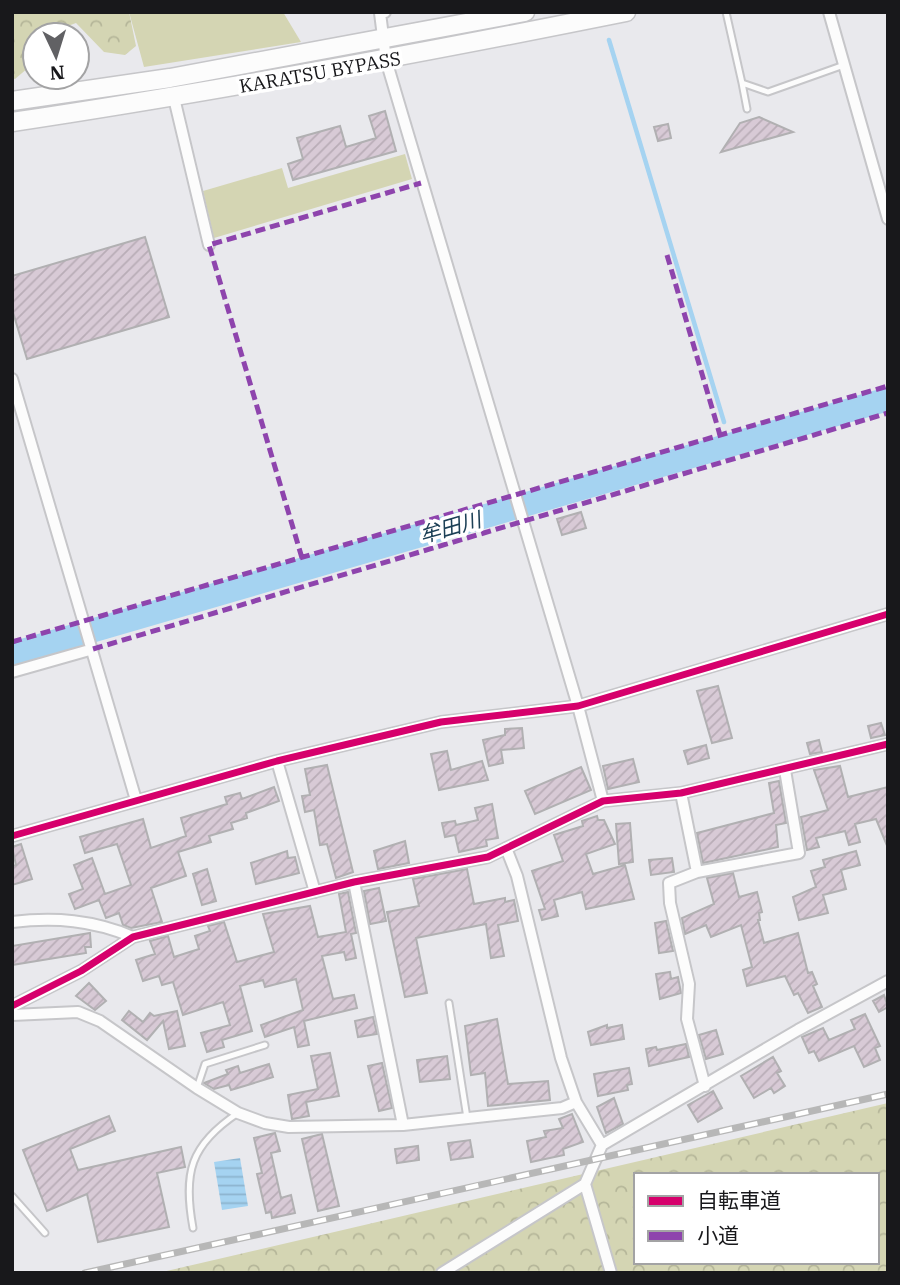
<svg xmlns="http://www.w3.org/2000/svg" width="900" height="1285" font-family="'IBM Plex Serif','Noto Sans JP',serif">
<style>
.green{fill:#d4d5b3}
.forest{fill:url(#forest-crowns);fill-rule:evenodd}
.water{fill:url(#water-rules)}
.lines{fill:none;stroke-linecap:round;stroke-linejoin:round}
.stream{stroke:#a5d3f1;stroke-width:4.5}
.river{stroke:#a5d3f1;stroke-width:24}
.building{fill:url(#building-hatch);stroke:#b1b0b2;stroke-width:2}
.service-casing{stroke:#c6c6c9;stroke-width:9}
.minor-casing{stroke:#c6c6c9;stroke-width:14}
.trunk-casing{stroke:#c6c6c9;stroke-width:21}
.service{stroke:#fcfcfc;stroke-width:5}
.minor{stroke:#fcfcfc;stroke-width:10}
.trunk{stroke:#fcfcfc;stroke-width:18}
.rail-casing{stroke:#b7b7b7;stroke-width:7}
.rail{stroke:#fff;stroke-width:4.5;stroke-dasharray:13;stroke-linecap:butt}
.quiet{stroke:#8e44ad;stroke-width:5;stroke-dasharray:10 5;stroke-linecap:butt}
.cycleway-casing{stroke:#fff;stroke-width:11}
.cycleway{stroke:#d6006c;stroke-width:7}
.labels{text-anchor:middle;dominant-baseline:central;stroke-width:7;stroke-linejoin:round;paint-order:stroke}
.street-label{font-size:19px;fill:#18181b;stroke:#fff}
.water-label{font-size:21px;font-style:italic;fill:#1c4056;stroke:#fff}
</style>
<defs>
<pattern id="forest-crowns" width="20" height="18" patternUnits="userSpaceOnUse" patternTransform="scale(1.75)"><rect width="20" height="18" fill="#d4d5b3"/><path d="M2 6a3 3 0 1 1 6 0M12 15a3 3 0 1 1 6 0" fill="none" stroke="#b5b699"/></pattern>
<pattern id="water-rules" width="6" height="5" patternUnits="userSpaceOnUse" patternTransform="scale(1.75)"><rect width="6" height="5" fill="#a5d3f1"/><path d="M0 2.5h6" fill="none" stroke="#8db4ce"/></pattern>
<pattern id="building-hatch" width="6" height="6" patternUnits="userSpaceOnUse" patternTransform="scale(1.75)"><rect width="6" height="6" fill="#d8cad6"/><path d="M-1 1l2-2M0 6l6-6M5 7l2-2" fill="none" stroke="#b9adb7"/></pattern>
</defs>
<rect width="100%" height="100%" fill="#e9e9ed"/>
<path class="green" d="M 129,12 L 283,12 L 301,42 L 144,67 Z
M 405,154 L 412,179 L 214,238 L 203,191 L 282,168 L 288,188 Z"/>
<path class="forest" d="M 12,12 L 129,12 L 136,46 L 125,55 L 104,52 L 76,23 L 57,30 L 54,35 L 35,35 L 35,62 L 15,79 L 12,78 Z
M 888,1103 L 888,1273 L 158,1273 ZM 636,1175 L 877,1175 L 877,1262 L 636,1262 Z"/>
<path class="water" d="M 240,1158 L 248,1206 L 222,1210 L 214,1162 Z"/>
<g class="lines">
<path class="stream" d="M 609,40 L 724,422"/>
<path class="river" d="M 12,654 L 888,399"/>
</g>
<path class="building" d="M 385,111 L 396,151 L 293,180 L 288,164 L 303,159 L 297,138 L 340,126 L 346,147 L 376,138 L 369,116 Z
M 759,117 L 793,132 L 721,152 L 740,123 Z
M 668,124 L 671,138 L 658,141 L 654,127 Z
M 145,237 L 169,317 L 27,359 L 12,309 L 12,276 Z
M 581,512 L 586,528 L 562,535 L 557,519 Z
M 718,686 L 732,738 L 712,743 L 697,691 Z
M 881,723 L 885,735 L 871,738 L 868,726 Z
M 522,728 L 524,748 L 501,750 L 503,763 L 489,766 L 483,740 L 505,735 L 505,729 Z
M 819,740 L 822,752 L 810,754 L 807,743 Z
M 706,745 L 709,758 L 688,764 L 684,751 Z
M 447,751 L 451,770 L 482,761 L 488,780 L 439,790 L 431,754 Z
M 633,759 L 639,782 L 608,789 L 603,766 Z
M 327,765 L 353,872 L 336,878 L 327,844 L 320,845 L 314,810 L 305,812 L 302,796 L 310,795 L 305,769 Z
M 840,766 L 848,797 L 888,787 L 888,848 L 876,819 L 855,824 L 860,842 L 849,845 L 845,831 L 816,838 L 819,847 L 807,850 L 801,817 L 828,810 L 814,770 Z
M 581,767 L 591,790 L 535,814 L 525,791 Z
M 779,781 L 786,823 L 776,825 L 778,847 L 703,863 L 697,833 L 774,813 L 769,783 Z
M 274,787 L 279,801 L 246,813 L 247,818 L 231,823 L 233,829 L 209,836 L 211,842 L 178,852 L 186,876 L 151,888 L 162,922 L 131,928 L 123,925 L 119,913 L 106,918 L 99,900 L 75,909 L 69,894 L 83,889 L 74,865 L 92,858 L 105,894 L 131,885 L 117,844 L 85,853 L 80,837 L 143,819 L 151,848 L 186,836 L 181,818 L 227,804 L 225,797 L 240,793 L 242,799 Z
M 492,804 L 498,838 L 486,840 L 487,846 L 459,852 L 455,835 L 445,837 L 442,823 L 455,821 L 456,825 L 478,820 L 475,808 Z
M 597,816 L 598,820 L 604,820 L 615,844 L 586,854 L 593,874 L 625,865 L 634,899 L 586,909 L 582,892 L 554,900 L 558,916 L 542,920 L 539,910 L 545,909 L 532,871 L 563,861 L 554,835 L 583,826 L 582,821 Z
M 630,823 L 633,862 L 619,864 L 616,824 Z
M 405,841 L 409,863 L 378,869 L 374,851 Z
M 21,844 L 32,879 L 12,885 L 12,866 L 16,865 L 12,847 Z
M 287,851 L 288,858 L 295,857 L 299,873 L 256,884 L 251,863 Z
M 856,851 L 860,865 L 841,870 L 846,889 L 823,895 L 828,913 L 799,920 L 793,897 L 816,887 L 811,871 L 825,867 L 823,860 Z
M 672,858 L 674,872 L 651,875 L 649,860 Z
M 207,869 L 216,901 L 202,905 L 193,874 Z
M 467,869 L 474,904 L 505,898 L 505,902 L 514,900 L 518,921 L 498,925 L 504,956 L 491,958 L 486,924 L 416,938 L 427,993 L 405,997 L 387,912 L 419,906 L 413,879 Z
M 733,873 L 739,897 L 757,892 L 762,912 L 759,913 L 760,920 L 758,920 L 764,943 L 798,933 L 808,973 L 812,972 L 817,984 L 813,986 L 822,1007 L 808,1013 L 798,993 L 794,995 L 785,976 L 747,986 L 743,970 L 752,967 L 741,925 L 711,937 L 706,925 L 685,934 L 682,918 L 714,904 L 707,878 Z
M 379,888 L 386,921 L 370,924 L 364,891 Z
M 348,892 L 356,933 L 351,934 L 356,958 L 346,960 L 344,952 L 322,956 L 333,999 L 354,995 L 357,1008 L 304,1021 L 309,1045 L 298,1047 L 294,1027 L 265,1037 L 261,1025 L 303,1010 L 296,979 L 265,987 L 263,980 L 240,986 L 252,1031 L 222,1040 L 224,1047 L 207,1052 L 201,1033 L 230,1025 L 223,1002 L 183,1015 L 173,982 L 162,985 L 159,976 L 143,981 L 136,960 L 155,954 L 150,941 L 168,936 L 174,957 L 199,949 L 195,936 L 210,931 L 208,926 L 224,922 L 237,962 L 274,952 L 263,914 L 310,906 L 318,937 L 346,932 L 339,894 Z
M 666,921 L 673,951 L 659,953 L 655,923 Z
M 90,933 L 91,947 L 85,947 L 86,953 L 12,965 L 12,946 Z
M 670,972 L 671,979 L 678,977 L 681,993 L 660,999 L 656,974 Z
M 89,983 L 106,1001 L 95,1010 L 76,996 Z
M 884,995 L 888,1007 L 879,1012 L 873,1001 Z
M 129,1011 L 143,1022 L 150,1013 L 154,1016 L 177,1011 L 185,1046 L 169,1049 L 163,1021 L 147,1040 L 122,1020 Z
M 865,1014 L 880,1046 L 875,1048 L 880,1060 L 864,1067 L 854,1046 L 819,1061 L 814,1051 L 809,1053 L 802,1037 L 823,1028 L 829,1040 L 855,1029 L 851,1020 Z
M 373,1017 L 377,1034 L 358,1037 L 355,1021 Z
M 497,1019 L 508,1084 L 548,1081 L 550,1100 L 488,1106 L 485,1073 L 471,1075 L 465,1026 Z
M 607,1025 L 607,1028 L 622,1025 L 624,1039 L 591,1045 L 588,1032 Z
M 716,1030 L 723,1054 L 706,1059 L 699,1035 Z
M 686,1044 L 689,1057 L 649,1066 L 646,1049 L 656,1047 L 657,1050 Z
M 330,1053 L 339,1096 L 306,1102 L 309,1116 L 292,1119 L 288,1095 L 318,1089 L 311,1056 Z
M 447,1056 L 450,1079 L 420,1082 L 417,1060 Z
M 773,1057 L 781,1071 L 777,1073 L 785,1086 L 774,1093 L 771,1088 L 754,1098 L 741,1076 Z
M 382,1063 L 392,1108 L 379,1111 L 368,1066 Z
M 269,1064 L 273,1077 L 251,1084 L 231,1090 L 229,1085 L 214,1089 L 204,1083 L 228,1074 L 226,1070 L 238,1066 L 240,1073 Z
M 629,1068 L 632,1084 L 627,1085 L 628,1090 L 598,1096 L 594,1074 Z
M 713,1091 L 722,1108 L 698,1122 L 688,1105 Z
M 614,1098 L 623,1124 L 606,1133 L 597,1107 Z
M 572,1114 L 583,1142 L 563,1149 L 564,1155 L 531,1162 L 527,1141 L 546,1137 L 544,1131 L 563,1128 L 559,1119 Z
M 109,1116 L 115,1131 L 70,1149 L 78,1170 L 181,1147 L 185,1167 L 157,1173 L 169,1227 L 98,1242 L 87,1194 L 47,1211 L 23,1150 Z
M 275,1133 L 280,1151 L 271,1153 L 281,1198 L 291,1195 L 295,1213 L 272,1218 L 271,1212 L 266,1213 L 257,1174 L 262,1173 L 254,1138 Z
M 322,1134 L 339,1206 L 318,1211 L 302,1139 Z
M 470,1140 L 473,1157 L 451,1160 L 448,1143 Z
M 418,1146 L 419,1160 L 397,1163 L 395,1149 Z"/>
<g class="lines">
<g class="service-casing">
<path id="service" d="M 726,12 L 742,83 L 768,92 L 844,65
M 742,83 L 747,109
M 449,1003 L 467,1118
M 197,1088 L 205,1064 L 265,1045
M 12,1196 L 45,1233
M 193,1228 C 183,1173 190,1145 238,1113"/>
</g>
<g class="minor-casing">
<path id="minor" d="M 385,12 L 380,13 L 386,60 L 578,706 L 603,801
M 829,12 L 888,219
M 174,98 L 209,245
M 12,379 L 136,800
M 12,672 L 93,649
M 277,761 L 315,892
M 681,793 L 697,872
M 12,836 L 277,761 L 441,722 L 578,706 L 888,614
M 506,848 L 517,876 L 561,1058 L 576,1102 L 602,1145
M 354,882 L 403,1125
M 12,922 C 55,917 93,920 133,937
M 12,1006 L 81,971 L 133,937 L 354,882 L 488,857 L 603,801 L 681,793 L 888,744
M 12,1015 L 78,1012 L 100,1021 L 197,1088 L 238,1113 L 265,1123 L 289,1127 L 403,1125 L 562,1108 L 576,1102
M 705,1086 L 687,1019 L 689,984 L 670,903 L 669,883 L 697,872 L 799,853 L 785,770
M 442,1273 L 585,1184
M 611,1273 L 585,1184 L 602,1145 L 798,1030 L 888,981"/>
</g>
<g class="trunk-casing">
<path id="trunk" d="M 12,101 L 170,78 L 525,12
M 12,122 C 218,91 422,53 626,12"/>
</g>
<use href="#service" class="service"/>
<use href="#minor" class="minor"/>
<use href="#trunk" class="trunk"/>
<g class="rail-casing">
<path id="rail" d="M 85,1273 L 888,1094"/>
</g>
<use href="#rail" class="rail"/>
<path class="quiet" d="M 667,255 L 720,435
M 302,558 L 209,245 L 421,183
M 12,642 L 888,386
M 93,649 L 888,413"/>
<g class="cycleway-casing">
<path id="cycleway" d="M 12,836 L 277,761 L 441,722 L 578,706 L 888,614
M 12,1006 L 81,971 L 133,937 L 354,882 L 488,857 L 603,801 L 681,793 L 888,744"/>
</g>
<use href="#cycleway" class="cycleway"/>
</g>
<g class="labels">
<g class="street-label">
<text transform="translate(320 72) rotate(-10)">KARATSU BYPASS</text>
</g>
<g class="water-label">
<text transform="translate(450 527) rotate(-16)">牟田川</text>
</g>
</g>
<rect width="900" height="1285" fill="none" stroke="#18181b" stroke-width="28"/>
<rect x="634" y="1173" width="245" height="91" fill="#ffffff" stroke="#a3a3a4" stroke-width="2"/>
<rect x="648" y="1196" width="35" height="10" fill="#d6006c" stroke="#a3a3a4" stroke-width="2"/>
<text x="697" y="1208" font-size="21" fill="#18181b">自転車道</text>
<rect x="648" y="1231" width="35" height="10" fill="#8e44ad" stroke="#a3a3a4" stroke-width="2"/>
<text x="697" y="1243" font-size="21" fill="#18181b">小道</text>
<g transform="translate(56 56) rotate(176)"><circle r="33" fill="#ffffff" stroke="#a3a3a4" stroke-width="2"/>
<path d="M0-5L12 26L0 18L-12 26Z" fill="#616164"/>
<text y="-10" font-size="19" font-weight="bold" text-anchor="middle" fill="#18181b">N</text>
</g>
</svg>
